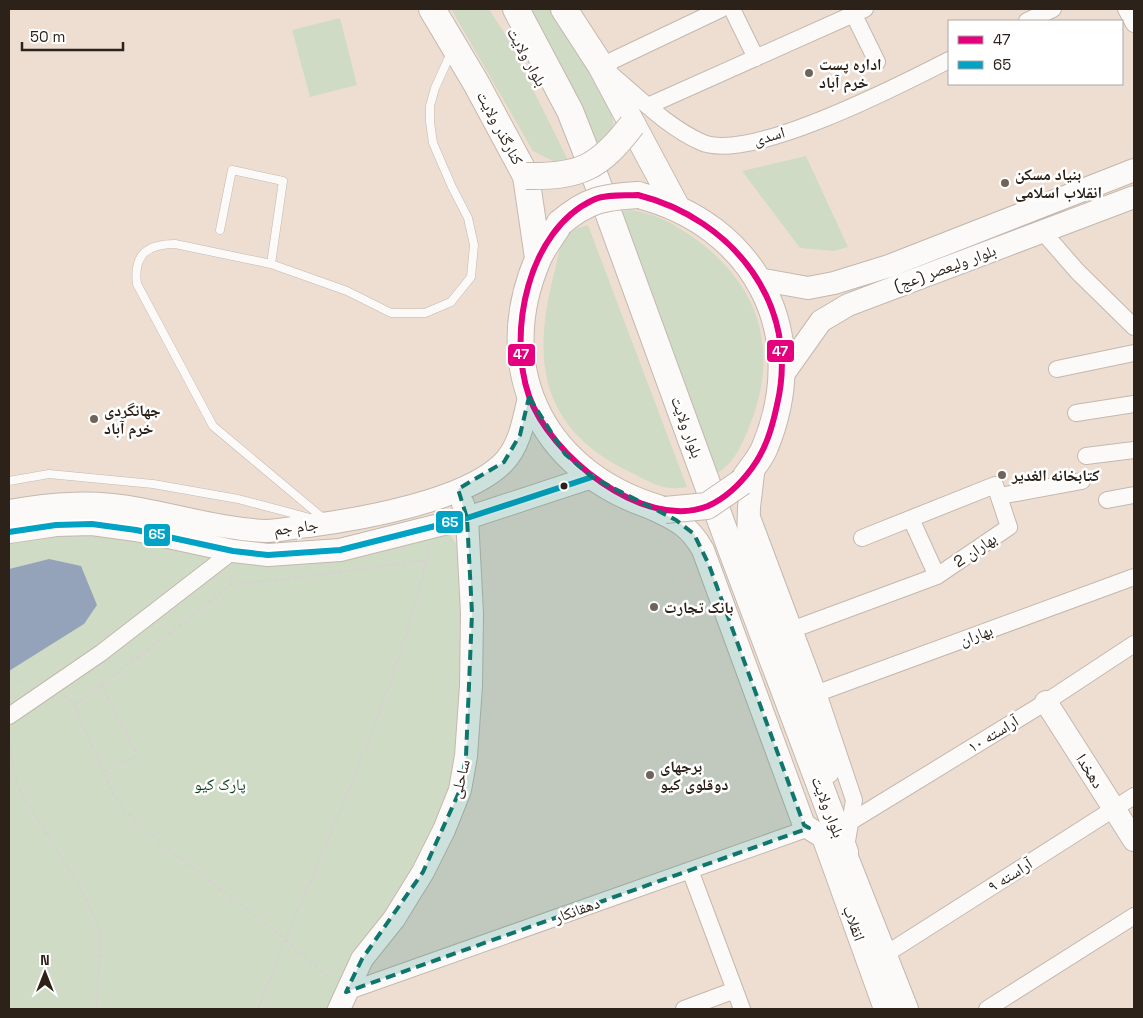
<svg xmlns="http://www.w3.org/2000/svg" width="1143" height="1018" font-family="'Space Grotesk','Noto Naskh Arabic',sans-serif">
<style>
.green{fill:#d0dbc5}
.water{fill:#94a2ba}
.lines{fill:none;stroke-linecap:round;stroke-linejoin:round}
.lane-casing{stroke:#c4b8ae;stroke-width:9}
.street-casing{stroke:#c4b8ae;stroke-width:18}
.secondary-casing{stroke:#c4b8ae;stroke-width:24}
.primary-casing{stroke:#c4b8ae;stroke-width:28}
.path{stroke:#d6d2cf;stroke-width:2.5;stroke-dasharray:4 2.5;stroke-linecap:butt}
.lane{stroke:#fcfaf8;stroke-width:8}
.street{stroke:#fcfaf8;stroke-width:16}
.secondary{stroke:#fcfaf8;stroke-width:22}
.primary{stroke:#fcfaf8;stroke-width:26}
.primary-bridge-casing{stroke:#c4b8ae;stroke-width:28;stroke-linecap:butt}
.primary-bridge{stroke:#fcfaf8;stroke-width:26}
.bus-1-casing{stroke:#fff;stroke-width:10}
.bus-2-casing{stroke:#fff;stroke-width:10}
.bus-1{stroke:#e5007d;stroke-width:6}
.bus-2{stroke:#02a2c5;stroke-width:6}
.marked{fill:#0f766e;fill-opacity:0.2;stroke:#0f766e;stroke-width:4;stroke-dasharray:10 6;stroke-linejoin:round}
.poi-dot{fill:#70645a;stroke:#fff;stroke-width:2}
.bus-dot{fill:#2c2219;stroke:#fff;stroke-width:2}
.labels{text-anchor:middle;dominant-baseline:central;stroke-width:5;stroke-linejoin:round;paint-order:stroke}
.street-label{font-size:16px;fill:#2c2219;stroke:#fff}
.poi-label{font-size:16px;font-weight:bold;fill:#2c2219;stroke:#fff;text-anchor:start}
.park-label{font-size:16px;fill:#0d3c19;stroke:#fff}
.line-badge{stroke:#fff;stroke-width:2}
.badge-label{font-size:14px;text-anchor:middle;font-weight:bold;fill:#fff}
</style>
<rect width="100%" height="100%" fill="#eeded2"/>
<path class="green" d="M 451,9 L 489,9 L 508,39 L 569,162 L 557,163 L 533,151 Z
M 524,9 L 550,9 C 564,30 622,105 612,130 C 608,137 600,145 595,151 Z
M 340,18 L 357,85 L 310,97 L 292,30 Z
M 806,156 L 848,247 L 834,251 L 800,248 L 742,171 Z
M 631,210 C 655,213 675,224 694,238 C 762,286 781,355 747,432 C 740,449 731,468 713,475 L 620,212 Z
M 588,225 L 687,487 C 666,492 649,482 630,472 C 603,459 577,441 561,414 C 534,370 543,314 556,266 C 558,256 561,238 571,232 C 575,228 583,227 588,225 Z
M 92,529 L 195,550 L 447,531 L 459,547 L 466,616 L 455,776 L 423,855 L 329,1009 L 9,1009 L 9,671 L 84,624 L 49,559 L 9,569 L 9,541 Z"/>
<path class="water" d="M 49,559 L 81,566 L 97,605 L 84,624 L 9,671 L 9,569 Z"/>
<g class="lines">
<g class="lane-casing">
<path id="lane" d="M 220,230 L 232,170 L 283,181 L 271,264 L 347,291 L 391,313 L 425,313 L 451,302 L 471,277 L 474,245 L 468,218 L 452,187 L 433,143 L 430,122 L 430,106 L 435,88 L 451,53
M 271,264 L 175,244 C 148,244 133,254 137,284 L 213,426 L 324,519
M 9,481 L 49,474 L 153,484 L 238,499 L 310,518"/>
</g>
<g class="street-casing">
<path id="street" d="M 721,9 L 601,66 C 632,91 665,126 701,142 C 748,164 902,84 949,60
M 732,9 L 756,58
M 851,9 L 877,62
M 1126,9 L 1134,24
M 1027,21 L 1053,9
M 650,105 L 865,9
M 1043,232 L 1077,271 L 1134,327
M 1057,369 L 1134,353
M 1076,413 L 1134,404
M 1086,456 L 1134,450
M 1000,496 L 1082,481
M 1107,500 L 1134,495
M 752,517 L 818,693 L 854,800 L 846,847
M 911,519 L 937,576
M 794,629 L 937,576 L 1009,527 L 995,485 L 862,538
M 818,693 L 1134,577
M 9,716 L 101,653 L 233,551
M 850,822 L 1046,702 L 1134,644
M 690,870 L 742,1009
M 886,954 L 1134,796
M 346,992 L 809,828
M 684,1009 L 735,990
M 987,1009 L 1134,916"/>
</g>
<g class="secondary-casing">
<path id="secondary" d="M 758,279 L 808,288 L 834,283 L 889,266 L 1134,170
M 782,376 L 821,321 L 848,305 L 1134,197
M 754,465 L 749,507 L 748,545 L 828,772
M 651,508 C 676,520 689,525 703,550 L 804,825 L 823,837 L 885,1009
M 9,511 C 53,503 95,500 140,509 C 183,517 223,529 266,531 C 280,531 294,527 308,526 C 361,519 465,501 503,463 C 520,446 524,419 529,397
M 9,532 L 56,525 L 92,524 L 136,530 L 233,551 L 268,555 L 340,550 L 467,518 L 592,477
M 1046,702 L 1134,840
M 843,835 L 845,852 L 907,1009
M 339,1009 L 362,959 L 394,919 L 423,872 L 444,830 L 460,790 L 466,756 L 471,686 L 472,613 L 467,518 L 463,504"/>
</g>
<g class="primary-casing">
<path id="primary" d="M 432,9 L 476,83 L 526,176 L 538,258
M 516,9 L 570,111 L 585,149 L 731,549 L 845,852
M 564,9 L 601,66 L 677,208
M 638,195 C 756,225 812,334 765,447 C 760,460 749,471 742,482
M 560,223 C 553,235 543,247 538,259 C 489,373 547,478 665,510"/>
</g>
<path class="path" d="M 230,585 L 231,571
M 9,676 L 29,685
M 101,685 L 135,751 L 135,756 L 103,771
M 63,695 L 74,705 L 113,793 L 125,811 L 166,847 L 285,939 L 334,982
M 74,705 L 182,624 L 230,585 L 293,578 L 427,560
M 9,743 L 17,785 L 88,901 L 100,934 L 97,1009
M 258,1009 C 317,855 394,707 430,545"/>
<use href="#lane" class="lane"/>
<use href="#street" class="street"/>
<use href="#secondary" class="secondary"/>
<use href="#primary" class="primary"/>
<g class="primary-bridge-casing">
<path id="primary-bridge" d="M 526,176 C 580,177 599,168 632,125
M 560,223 C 587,200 603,197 638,195
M 665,510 L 707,506 L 742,482"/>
</g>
<use href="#primary-bridge" class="primary-bridge"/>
<g class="bus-1-casing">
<path id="bus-1" d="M 638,195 C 733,219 801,305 777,405 C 772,428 766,449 752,468 C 741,483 726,498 708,506 C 643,532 549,454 529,396 C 507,333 528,230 593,200 C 606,194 624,196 638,195 Z"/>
</g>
<g class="bus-2-casing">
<path id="bus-2" d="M 9,532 L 56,525 L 92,524 L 136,530 L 233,551 L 268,555 L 340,550 L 467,518 L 592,477"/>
</g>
<use href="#bus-1" class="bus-1"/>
<use href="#bus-2" class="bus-2"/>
</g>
<path class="marked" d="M 529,397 L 565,454 L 592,477 L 676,520 L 694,534 L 709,565 L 804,825 L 809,828 L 346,992 L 362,959 L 423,872 L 460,790 L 466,756 L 472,613 L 467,518 L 458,489 L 504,462 L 520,435 Z"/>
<g class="poi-dot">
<circle cx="809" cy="73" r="5"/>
<circle cx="1005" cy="183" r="5"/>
<circle cx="94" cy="419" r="5"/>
<circle cx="1002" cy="475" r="5"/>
<circle cx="654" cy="607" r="5"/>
<circle cx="650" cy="775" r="5"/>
</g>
<circle class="bus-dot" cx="564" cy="486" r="4.5"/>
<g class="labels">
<g class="street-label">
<text transform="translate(527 57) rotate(61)">بلوار ولایت</text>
<text transform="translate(500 128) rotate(62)">کنارگذر ولایت</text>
<text transform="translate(769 136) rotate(-16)">اسدی</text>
<text transform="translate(945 268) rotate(-20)">بلوار ولیعصر (عج)</text>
<text transform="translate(687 427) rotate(70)">بلوار ولایت</text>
<text transform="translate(296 527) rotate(-7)">جام جم</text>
<text transform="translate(975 550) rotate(-34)">بهاران 2</text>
<text transform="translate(976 635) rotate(-20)">بهاران</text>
<text transform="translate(993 734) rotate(-31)">آراسته ۱۰</text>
<text transform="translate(1090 771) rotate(58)">دهخدا</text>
<text transform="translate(460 779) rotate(-76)">ساحلی</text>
<text transform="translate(828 807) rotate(69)">بلوار ولایت</text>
<text transform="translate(1010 875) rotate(-32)">آراسته ۹</text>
<text transform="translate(577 910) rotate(-20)">دهقانکار</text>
<text transform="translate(854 923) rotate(70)">انقلاب</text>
</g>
<g class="poi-label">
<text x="819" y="64">اداره پست<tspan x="819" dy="18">خرم آباد</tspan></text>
<text x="1015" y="174">بنیاد مسکن<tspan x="1015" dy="18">انقلاب اسلامی</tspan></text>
<text x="104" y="410">جهانگردى<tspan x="104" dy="18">خرم آباد</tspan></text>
<text x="1012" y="475">کتابخانه الغدیر</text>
<text x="664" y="607">بانک تجارت</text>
<text x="660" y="766">برجهای<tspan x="660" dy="18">دوقلوی کیو</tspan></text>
</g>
<g class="park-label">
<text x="220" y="784">پارک کیو</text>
</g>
</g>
<g class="line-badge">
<rect x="766" y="339" width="29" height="24" rx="5" fill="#e5007d"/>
<rect x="507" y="343" width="29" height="24" rx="5" fill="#e5007d"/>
<rect x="435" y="510" width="29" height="24" rx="5" fill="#02a2c5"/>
<rect x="143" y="523" width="28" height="24" rx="5" fill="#02a2c5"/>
</g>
<g class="badge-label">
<text x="780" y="356">47</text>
<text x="521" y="359">47</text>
<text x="450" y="527">65</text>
<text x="157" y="539">65</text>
</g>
<rect width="1143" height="1018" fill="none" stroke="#2c2219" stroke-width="20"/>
<rect x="948" y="20" width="175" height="65" fill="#ffffff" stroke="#aba7a3"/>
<rect x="958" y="36" width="25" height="8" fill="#e5007d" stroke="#aba7a3"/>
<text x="993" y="45" font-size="15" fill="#2c2219">47</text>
<rect x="958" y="61" width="25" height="8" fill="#02a2c5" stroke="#aba7a3"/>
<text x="993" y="70" font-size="15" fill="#2c2219">65</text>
<g transform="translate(45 973)" stroke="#ffffff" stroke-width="4" paint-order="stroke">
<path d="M0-4L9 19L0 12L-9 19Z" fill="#2c2219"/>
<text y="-8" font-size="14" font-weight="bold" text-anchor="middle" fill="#2c2219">N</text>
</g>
<path d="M22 42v8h101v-8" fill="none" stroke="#2c2219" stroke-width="2.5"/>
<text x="30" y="42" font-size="15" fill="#2c2219" stroke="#ffffff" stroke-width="4" paint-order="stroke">50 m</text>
</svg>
